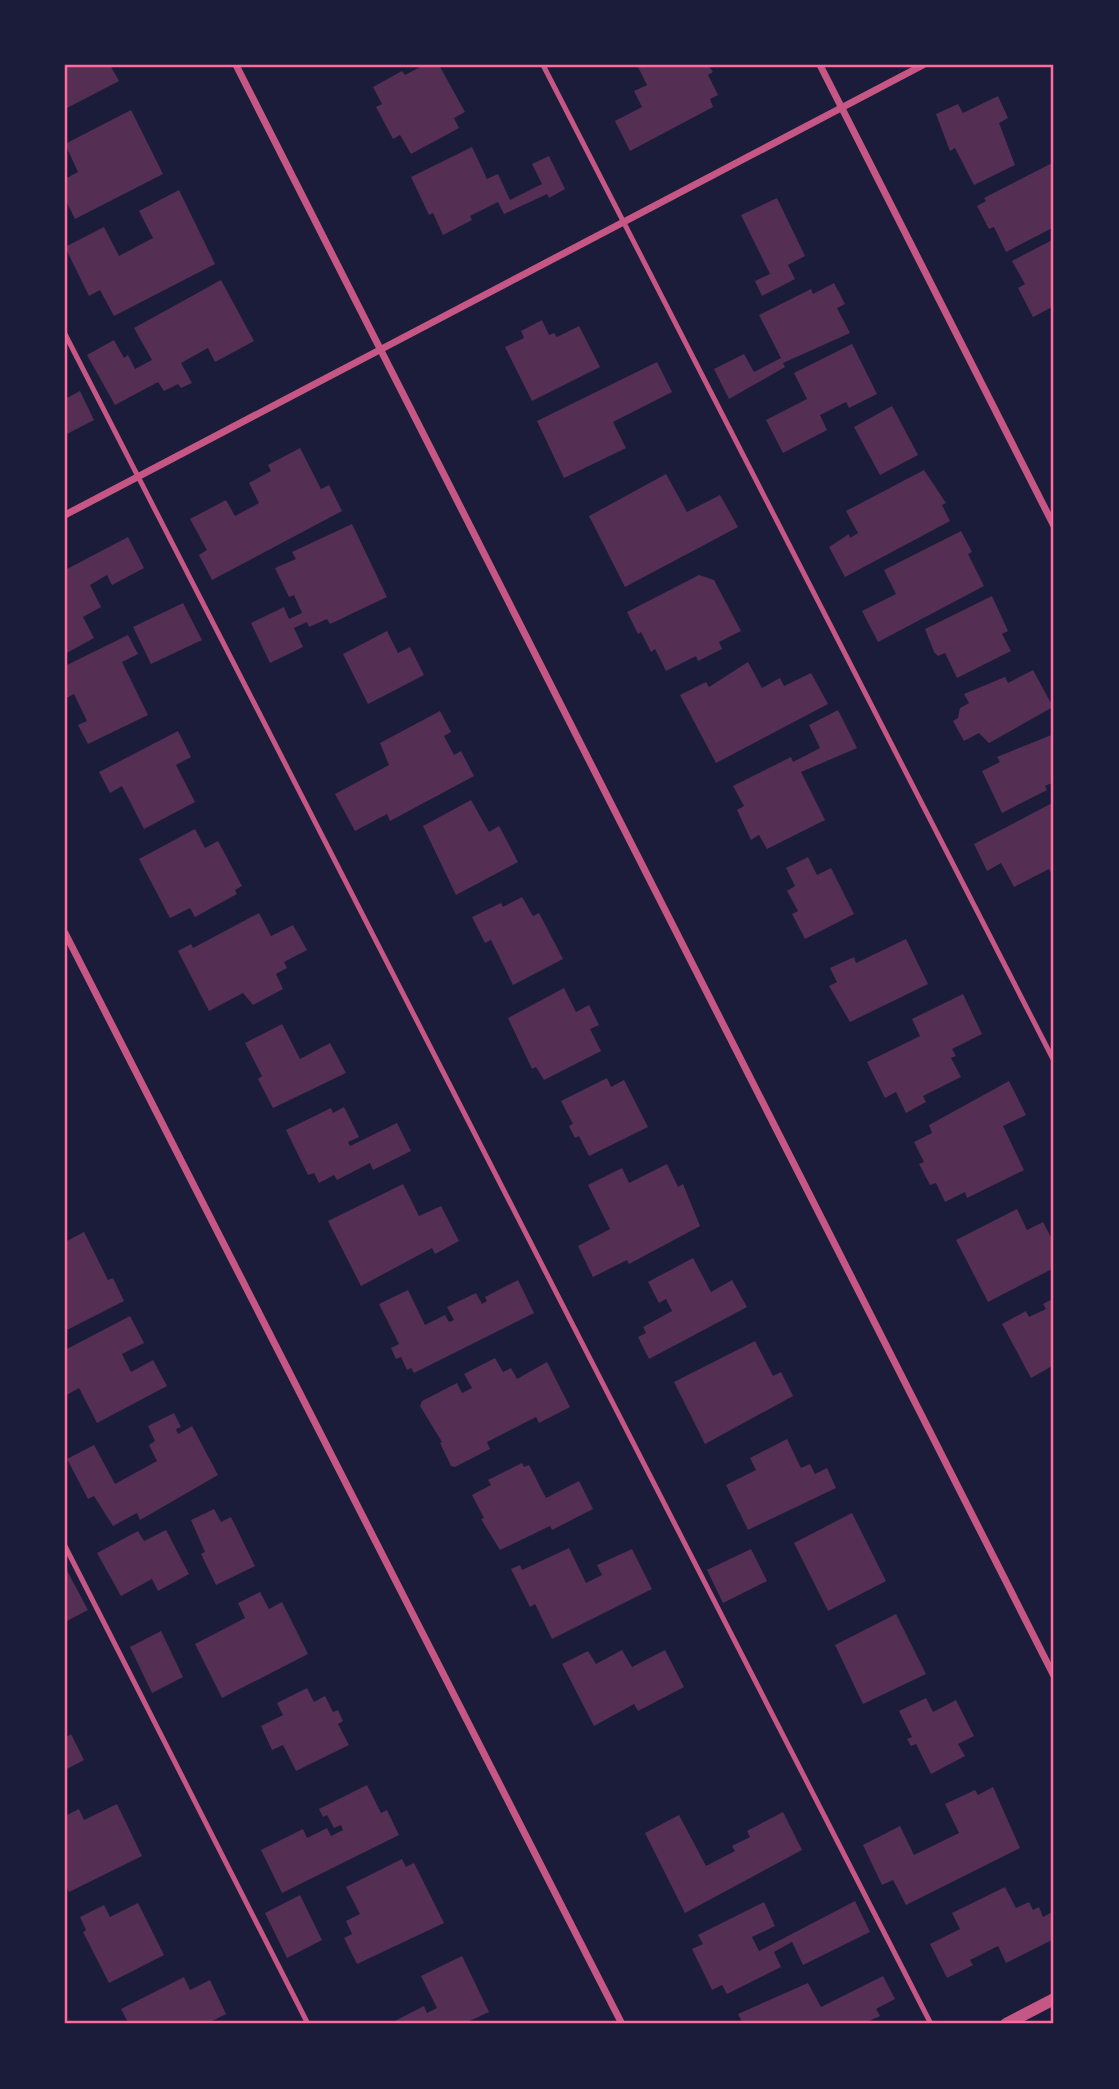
<svg xmlns="http://www.w3.org/2000/svg" width="1119" height="2089" font-family="'Archivo Narrow',sans-serif">
<style>
.building{fill:#542f53}
.lines{fill:none;stroke-linecap:round;stroke-linejoin:round}
.service{stroke:#c65784;stroke-width:5}
.minor{stroke:#c65784;stroke-width:7}
.tertiary{stroke:#c65784;stroke-width:12}
.neatline{fill:none;stroke:#ff6b9d;stroke-width:2.5}
</style>
<rect width="100%" height="100%" fill="#1b1b3a"/>
<path class="building" d="M 65,65 L 110,65 L 119,81 L 65,109 Z
M 424,65 L 439,65 L 465,112 L 454,118 L 459,128 L 411,154 L 400,135 L 393,139 L 376,107 L 382,104 L 373,87 L 402,71 L 405,75 Z
M 637,65 L 708,65 L 713,72 L 708,75 L 718,95 L 710,99 L 713,107 L 630,151 L 615,121 L 642,107 L 634,91 L 647,85 Z
M 998,96 L 1008,118 L 999,123 L 1015,165 L 974,185 L 955,148 L 950,151 L 936,114 L 958,104 L 963,113 Z
M 131,110 L 163,174 L 75,219 L 65,199 L 65,179 L 78,172 L 65,144 Z
M 472,147 L 487,179 L 498,174 L 510,200 L 542,184 L 532,164 L 549,156 L 565,189 L 549,198 L 547,194 L 504,214 L 498,202 L 470,216 L 472,220 L 443,235 L 433,213 L 429,215 L 411,177 Z
M 1054,162 L 1054,227 L 1006,252 L 994,227 L 989,229 L 977,206 L 986,201 L 984,198 Z
M 179,190 L 215,264 L 114,316 L 100,290 L 89,296 L 65,247 L 104,227 L 119,256 L 153,238 L 139,211 Z
M 777,198 L 805,256 L 788,265 L 795,279 L 762,296 L 755,281 L 770,274 L 741,215 Z
M 1054,239 L 1054,306 L 1033,317 L 1018,288 L 1025,284 L 1012,261 Z
M 221,280 L 254,341 L 215,362 L 208,348 L 181,363 L 192,383 L 181,388 L 178,384 L 164,391 L 158,382 L 115,405 L 87,355 L 114,340 L 124,358 L 128,355 L 135,369 L 152,360 L 134,328 Z
M 834,283 L 845,304 L 837,308 L 850,333 L 783,363 L 785,367 L 729,399 L 714,369 L 744,354 L 754,372 L 781,358 L 759,315 L 811,289 L 813,294 Z
M 542,320 L 549,335 L 554,333 L 557,337 L 579,326 L 600,367 L 532,401 L 505,347 L 524,338 L 521,331 Z
M 852,344 L 877,394 L 849,408 L 846,402 L 820,415 L 827,430 L 783,453 L 766,420 L 807,399 L 794,373 Z
M 657,362 L 672,392 L 613,422 L 626,448 L 564,478 L 537,421 Z
M 80,391 L 94,420 L 65,435 L 65,399 Z
M 892,406 L 918,455 L 880,475 L 854,427 Z
M 300,448 L 321,489 L 329,485 L 342,511 L 212,580 L 199,555 L 207,550 L 190,519 L 226,500 L 235,516 L 259,503 L 249,483 L 271,471 L 268,465 Z
M 924,470 L 946,503 L 942,505 L 950,521 L 845,577 L 829,547 L 849,534 L 850,538 L 858,533 L 846,511 Z
M 666,474 L 687,512 L 720,495 L 738,527 L 625,587 L 589,516 Z
M 352,524 L 387,597 L 330,624 L 327,619 L 309,627 L 307,622 L 294,628 L 303,647 L 270,663 L 251,623 L 284,607 L 289,619 L 302,613 L 294,595 L 289,597 L 275,568 L 296,559 L 292,552 Z
M 961,531 L 972,552 L 968,554 L 984,586 L 878,642 L 862,611 L 896,594 L 884,570 Z
M 128,537 L 144,568 L 112,585 L 107,575 L 90,585 L 101,607 L 83,617 L 94,638 L 65,654 L 65,570 Z
M 699,575 L 714,580 L 741,631 L 719,642 L 722,649 L 698,661 L 696,656 L 666,671 L 655,649 L 651,652 L 641,632 L 638,634 L 627,612 Z
M 992,596 L 1008,631 L 1002,634 L 1011,651 L 957,678 L 945,653 L 938,656 L 934,652 L 925,629 Z
M 183,603 L 202,640 L 151,664 L 133,627 Z
M 387,631 L 398,653 L 410,647 L 424,675 L 368,704 L 343,654 Z
M 128,635 L 138,654 L 122,662 L 148,715 L 88,744 L 78,725 L 87,721 L 74,694 L 65,699 L 65,666 Z
M 748,662 L 762,688 L 780,678 L 784,686 L 811,673 L 828,704 L 716,763 L 680,695 L 706,682 L 709,687 Z
M 1033,670 L 1053,707 L 989,743 L 979,733 L 964,741 L 953,721 L 958,718 L 960,708 L 969,703 L 964,694 L 1005,677 L 1008,683 Z
M 838,710 L 857,748 L 801,772 L 825,820 L 767,849 L 759,835 L 751,840 L 737,810 L 744,806 L 733,786 L 791,757 L 793,762 L 820,748 L 809,725 Z
M 440,711 L 451,732 L 444,736 L 454,755 L 461,751 L 474,776 L 390,821 L 387,814 L 355,831 L 335,794 L 389,765 L 380,743 Z
M 178,731 L 191,757 L 176,765 L 195,802 L 144,829 L 122,786 L 110,793 L 99,772 Z
M 1054,734 L 1054,782 L 1045,786 L 1047,790 L 1002,813 L 982,771 L 1000,762 L 997,757 Z
M 471,800 L 489,832 L 499,826 L 518,862 L 456,895 L 423,826 Z
M 1054,802 L 1054,879 L 1049,869 L 1014,887 L 1001,863 L 987,871 L 974,844 Z
M 195,829 L 205,848 L 218,841 L 242,886 L 235,890 L 237,894 L 195,917 L 190,908 L 170,918 L 139,859 Z
M 808,857 L 817,875 L 831,868 L 854,914 L 805,939 L 792,914 L 798,911 L 787,891 L 795,886 L 786,868 Z
M 522,897 L 533,916 L 539,913 L 563,959 L 513,985 L 491,940 L 485,943 L 472,917 L 501,903 L 503,907 Z
M 259,913 L 271,936 L 293,925 L 307,950 L 284,962 L 287,968 L 276,974 L 283,989 L 253,1005 L 243,993 L 209,1011 L 178,951 L 191,944 L 193,948 Z
M 906,939 L 928,984 L 850,1022 L 829,986 L 837,982 L 830,968 L 854,957 L 856,963 Z
M 564,988 L 576,1012 L 589,1005 L 599,1025 L 590,1029 L 601,1051 L 544,1080 L 536,1067 L 532,1069 L 508,1018 Z
M 963,994 L 982,1034 L 952,1049 L 956,1056 L 951,1058 L 961,1077 L 923,1096 L 926,1102 L 906,1113 L 896,1092 L 885,1098 L 867,1062 L 920,1036 L 912,1019 Z
M 282,1024 L 300,1059 L 330,1043 L 346,1073 L 273,1108 L 258,1079 L 262,1076 L 245,1043 Z
M 607,1078 L 611,1087 L 624,1080 L 648,1127 L 589,1156 L 579,1136 L 575,1138 L 569,1126 L 573,1124 L 561,1101 Z
M 1009,1081 L 1026,1115 L 1003,1126 L 1024,1170 L 967,1198 L 965,1192 L 945,1202 L 936,1183 L 930,1185 L 919,1164 L 924,1162 L 914,1142 L 932,1133 L 929,1125 Z
M 344,1107 L 359,1137 L 348,1142 L 350,1146 L 397,1123 L 411,1151 L 373,1170 L 370,1163 L 337,1180 L 334,1175 L 319,1183 L 314,1173 L 308,1175 L 286,1130 L 331,1108 L 333,1113 Z
M 667,1164 L 678,1187 L 683,1184 L 700,1226 L 629,1264 L 627,1260 L 593,1277 L 578,1246 L 610,1229 L 588,1185 L 622,1168 L 629,1183 Z
M 403,1184 L 419,1216 L 441,1206 L 459,1241 L 435,1254 L 432,1248 L 361,1286 L 328,1221 Z
M 1017,1209 L 1027,1230 L 1043,1222 L 1054,1243 L 1054,1268 L 988,1302 L 956,1240 Z
M 84,1232 L 108,1280 L 113,1278 L 124,1301 L 65,1331 L 65,1242 Z
M 693,1258 L 711,1292 L 732,1280 L 747,1307 L 649,1359 L 638,1337 L 646,1333 L 643,1327 L 672,1311 L 666,1299 L 659,1303 L 648,1282 Z
M 518,1280 L 534,1313 L 414,1373 L 411,1368 L 407,1370 L 401,1357 L 396,1359 L 391,1348 L 399,1344 L 379,1304 L 408,1290 L 425,1325 L 445,1315 L 449,1322 L 454,1320 L 447,1307 L 476,1293 L 482,1304 L 487,1301 L 485,1297 Z
M 1054,1298 L 1054,1365 L 1031,1378 L 1002,1324 L 1026,1311 L 1029,1317 L 1046,1309 L 1043,1304 Z
M 130,1316 L 144,1343 L 122,1354 L 131,1372 L 153,1360 L 167,1386 L 97,1423 L 79,1388 L 65,1396 L 65,1350 Z
M 755,1341 L 773,1376 L 781,1372 L 793,1396 L 705,1444 L 674,1382 Z
M 495,1358 L 503,1372 L 511,1368 L 517,1379 L 547,1362 L 570,1407 L 539,1423 L 536,1417 L 487,1442 L 490,1449 L 455,1467 L 451,1466 L 440,1443 L 442,1442 L 420,1406 L 422,1401 L 457,1383 L 462,1393 L 472,1388 L 464,1374 Z
M 174,1413 L 181,1427 L 176,1429 L 178,1434 L 192,1426 L 218,1475 L 140,1520 L 137,1513 L 113,1526 L 94,1496 L 88,1499 L 67,1459 L 94,1445 L 115,1484 L 157,1461 L 149,1445 L 155,1441 L 148,1426 Z
M 787,1439 L 801,1468 L 810,1464 L 815,1474 L 827,1468 L 836,1488 L 748,1530 L 726,1485 L 756,1470 L 750,1458 Z
M 522,1463 L 524,1467 L 529,1465 L 546,1498 L 579,1481 L 593,1509 L 552,1530 L 550,1526 L 500,1550 L 481,1519 L 484,1518 L 472,1495 L 491,1485 L 488,1480 Z
M 214,1509 L 221,1522 L 231,1517 L 255,1566 L 216,1585 L 201,1554 L 205,1552 L 191,1520 Z
M 852,1513 L 886,1581 L 828,1611 L 794,1543 Z
M 166,1530 L 189,1574 L 158,1591 L 152,1579 L 121,1596 L 97,1553 L 138,1531 L 144,1541 Z
M 569,1548 L 586,1583 L 602,1575 L 597,1565 L 632,1549 L 652,1589 L 552,1639 L 535,1604 L 530,1607 L 511,1569 L 520,1565 L 522,1570 Z
M 751,1549 L 767,1581 L 723,1603 L 707,1570 Z
M 65,1567 L 88,1610 L 65,1622 Z
M 260,1592 L 269,1609 L 282,1602 L 308,1654 L 222,1698 L 195,1644 L 245,1618 L 238,1603 Z
M 896,1614 L 926,1674 L 863,1704 L 835,1645 Z
M 161,1631 L 183,1677 L 152,1693 L 130,1647 Z
M 622,1650 L 632,1667 L 665,1650 L 684,1687 L 638,1711 L 634,1704 L 594,1726 L 562,1664 L 588,1651 L 596,1664 Z
M 307,1688 L 314,1702 L 325,1696 L 333,1712 L 338,1710 L 343,1721 L 338,1724 L 349,1745 L 296,1771 L 283,1745 L 272,1750 L 261,1726 L 283,1715 L 277,1703 Z
M 926,1698 L 933,1712 L 956,1700 L 974,1736 L 958,1744 L 965,1756 L 931,1774 L 916,1744 L 911,1746 L 907,1739 L 912,1737 L 899,1711 Z
M 71,1734 L 84,1760 L 65,1770 L 65,1738 Z
M 367,1785 L 381,1813 L 387,1810 L 399,1835 L 282,1893 L 261,1850 L 303,1829 L 307,1838 L 327,1828 L 331,1836 L 343,1830 L 341,1825 L 334,1828 L 327,1815 L 323,1817 L 319,1809 Z
M 993,1787 L 1020,1848 L 906,1905 L 893,1880 L 882,1885 L 863,1845 L 900,1826 L 914,1855 L 959,1833 L 945,1804 L 975,1790 L 978,1795 Z
M 117,1804 L 142,1856 L 69,1892 L 65,1884 L 65,1816 L 79,1809 L 84,1820 Z
M 783,1812 L 802,1850 L 685,1913 L 645,1833 L 679,1815 L 706,1866 L 735,1851 L 732,1846 L 750,1837 L 747,1831 Z
M 402,1859 L 406,1867 L 414,1863 L 444,1923 L 357,1964 L 344,1938 L 352,1934 L 346,1921 L 360,1914 L 346,1887 Z
M 1005,1887 L 1016,1908 L 1029,1902 L 1033,1910 L 1039,1907 L 1043,1917 L 1054,1911 L 1054,1939 L 1006,1963 L 998,1946 L 970,1960 L 973,1965 L 947,1978 L 930,1944 L 960,1929 L 952,1913 Z
M 300,1895 L 322,1940 L 287,1958 L 265,1913 Z
M 855,1901 L 870,1932 L 803,1965 L 792,1942 L 774,1952 L 781,1967 L 727,1994 L 722,1985 L 712,1990 L 692,1949 L 703,1944 L 698,1935 L 764,1902 L 775,1926 L 752,1937 L 759,1951 Z
M 138,1903 L 164,1955 L 109,1983 L 83,1932 L 86,1930 L 80,1917 L 104,1905 L 110,1917 Z
M 462,1956 L 489,2012 L 463,2024 L 389,2024 L 424,2006 L 427,2013 L 437,2008 L 421,1976 Z
M 883,1976 L 895,1999 L 876,2009 L 880,2016 L 863,2024 L 743,2024 L 738,2014 L 808,1983 L 821,2007 Z
M 184,1977 L 190,1990 L 210,1980 L 226,2014 L 206,2024 L 129,2024 L 121,2009 Z"/>
<g class="lines">
<path class="service" d="M 543,65 L 1054,1061
M 65,334 L 931,2024
M 65,1546 L 308,2024"/>
<path class="minor" d="M 236,65 L 1054,1676
M 820,65 L 1054,526
M 65,515 L 923,65
M 65,933 L 622,2024"/>
<path class="tertiary" d="M 1006,2024 L 1054,1999"/>
</g>
<rect width="1119" height="2089" fill="none" stroke="#1b1b3a" stroke-width="133"/>
<rect x="66" y="66" width="986" height="1956" class="neatline"/>
</svg>
